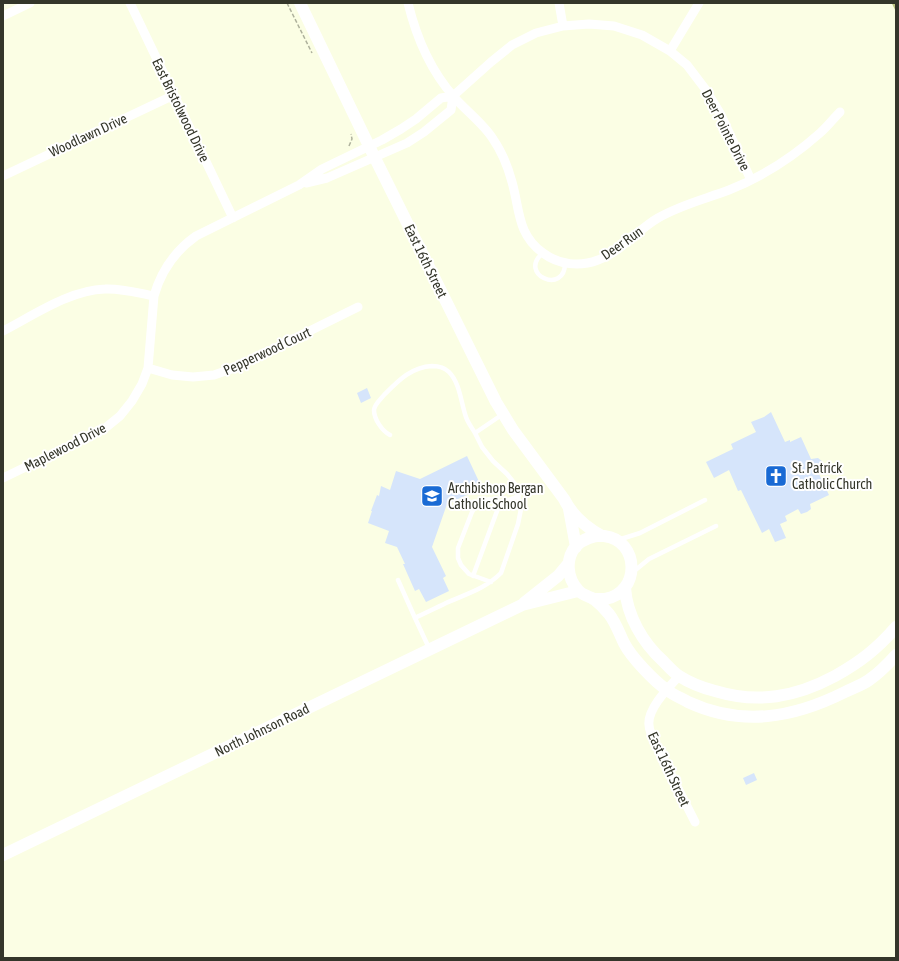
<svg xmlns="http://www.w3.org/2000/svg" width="899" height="961" font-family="'Asap Condensed',sans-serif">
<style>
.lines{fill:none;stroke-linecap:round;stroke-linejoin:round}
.stream{stroke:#bec684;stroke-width:2.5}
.building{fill:#d6e5fb}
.path{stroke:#afb29d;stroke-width:1.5;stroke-dasharray:4 2;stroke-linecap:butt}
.service{stroke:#fff;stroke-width:4.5}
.minor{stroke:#fff;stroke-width:9}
.secondary{stroke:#fff;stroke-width:12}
.labels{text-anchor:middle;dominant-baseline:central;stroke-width:4;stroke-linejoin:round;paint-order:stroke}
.street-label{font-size:14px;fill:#34362a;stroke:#fff}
.poi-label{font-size:14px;fill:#34362a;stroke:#fff;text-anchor:start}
</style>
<rect width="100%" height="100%" fill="#fbfee4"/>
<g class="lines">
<path class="stream" d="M 893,3 L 896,9"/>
</g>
<path class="building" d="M 367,388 L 371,398 L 361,403 L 357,393 Z
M 771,412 L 785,442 L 790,440 L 790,442 L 801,437 L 811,459 L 818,458 L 823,462 L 823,468 L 818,472 L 829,495 L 810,504 L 811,509 L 807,512 L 801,514 L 798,509 L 785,516 L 787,521 L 780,524 L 786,538 L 775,542 L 769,529 L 762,533 L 741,490 L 738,491 L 729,470 L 714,478 L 706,462 L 733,449 L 731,444 L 756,432 L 751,422 L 764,417 Z
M 467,456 L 482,488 L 447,504 L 432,547 L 446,576 L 443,578 L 449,591 L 426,602 L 419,589 L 415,591 L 403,564 L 405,564 L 397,547 L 385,543 L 389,531 L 368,523 L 372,511 L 371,511 L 377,495 L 379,496 L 381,486 L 390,490 L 396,471 L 420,479 Z
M 754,773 L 757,780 L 746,785 L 743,778 Z"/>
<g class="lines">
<path class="path" d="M 287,3 L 312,53
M 349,146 L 352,139 L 351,134"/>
<path class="service" d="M 543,253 C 517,274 565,296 565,263
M 390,435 C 382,431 374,419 374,410 C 374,405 381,399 384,395 C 398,381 411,367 432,366 C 439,366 444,367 449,372 C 460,383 461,403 466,417 C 468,423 472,428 475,433 L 503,414
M 618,540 L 640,533 L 705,500
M 633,572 L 649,559 L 716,526
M 473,576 L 500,503
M 398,580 L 415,618
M 491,582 L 469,574 L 461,565 L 458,558 L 458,548 L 472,512 L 477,504 L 482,501 L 490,499 L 500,503 L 519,496
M 429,648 L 415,618 C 425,613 436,608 446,603 C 466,594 485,589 501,573 L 518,524 L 521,509 L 515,484 L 507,474 L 493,461 L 482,447 L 475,433"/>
<path class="minor" d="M 130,3 L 233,218
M 408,3 C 416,36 431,71 454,97 C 465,110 484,124 493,139 C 502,152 508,167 512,182 C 520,210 517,234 543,253 C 559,265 580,267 598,260 C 621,252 637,230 658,218 C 680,205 705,199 729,190 C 762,177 793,157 820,133 C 827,127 833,119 840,112
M 559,3 L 563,26
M 3,16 L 30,3
M 670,51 L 699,3
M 3,176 L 174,95
M 306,183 L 327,178 L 407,143 L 424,132 L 451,110 L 453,96
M 3,331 C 34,315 70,290 105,289 C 121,288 138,293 154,296
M 148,368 L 172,375 L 193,377 L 214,375 L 237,367 L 358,307
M 3,478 L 104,429 L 120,416 L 132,401 L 142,384 L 148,368 L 154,296 C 161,271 175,251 196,236 L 299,185 L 322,169 L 382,140 L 401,129 L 416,119 L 441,98 L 453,96 L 491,62 L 512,45 L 536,33 L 563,26 L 589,24 L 614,26 L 642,35 L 670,51 L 687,65 L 706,90 L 720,113 L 751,180
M 679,676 C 669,687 647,709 649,725 C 649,729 651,733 652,737 L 695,822"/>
<path class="secondary" d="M 300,3 L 369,146 L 496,402 L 513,430 L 564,499 C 572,515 587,528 602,536
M 569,509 L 576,547
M 625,588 C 627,616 643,643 663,661 C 668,666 673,672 679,676 C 690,683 703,688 715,691 C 758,704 796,697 835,676 C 860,662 877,649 896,627
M 593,599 C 597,599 601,599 605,599 C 641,593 640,540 604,536 C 594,535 583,539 576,546 C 565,559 567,578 578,590 C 582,595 588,596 594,599 C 599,603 605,609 609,614 C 616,623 619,633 624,643 C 631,657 654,681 667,690 C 673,695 681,698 688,702 C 742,727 793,718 845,692 C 853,688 862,685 869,680 C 879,673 888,664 896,655
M 524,603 L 558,576 L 568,564
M 3,855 L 522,605 L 578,591"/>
</g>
<defs>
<g id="church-square" transform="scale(1.15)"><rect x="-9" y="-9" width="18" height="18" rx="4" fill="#196ad4" stroke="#fff"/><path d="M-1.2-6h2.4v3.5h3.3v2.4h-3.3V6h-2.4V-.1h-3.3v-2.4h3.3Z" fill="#fff"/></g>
<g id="school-square" transform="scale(1.15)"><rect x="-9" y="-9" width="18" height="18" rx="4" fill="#196ad4" stroke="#fff"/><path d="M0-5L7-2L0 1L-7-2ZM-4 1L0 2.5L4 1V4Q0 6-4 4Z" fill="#fff"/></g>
</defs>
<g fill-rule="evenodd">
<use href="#church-square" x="776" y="476"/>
<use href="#school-square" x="432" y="496"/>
</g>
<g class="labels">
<g class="street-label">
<text transform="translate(181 110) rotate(64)">East Bristolwood Drive</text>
<text transform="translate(726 130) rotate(63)">Deer Pointe Drive</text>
<text transform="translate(88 135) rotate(-25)">Woodlawn Drive</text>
<text transform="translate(622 243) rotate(-35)">Deer Run</text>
<text transform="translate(426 261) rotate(64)">East 16th Street</text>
<text transform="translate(267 351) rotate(-25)">Pepperwood Court</text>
<text transform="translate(65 447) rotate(-27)">Maplewood Drive</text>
<text transform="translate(262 730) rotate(-26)">North Johnson Road</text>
<text transform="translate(669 769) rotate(65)">East 16th Street</text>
</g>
<g class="poi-label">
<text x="792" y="468">St. Patrick<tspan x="792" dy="16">Catholic Church</tspan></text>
<text x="448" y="488">Archbishop Bergan<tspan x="448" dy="16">Catholic School</tspan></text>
</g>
</g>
<rect width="899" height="961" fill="none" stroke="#34362a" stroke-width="8"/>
</svg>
